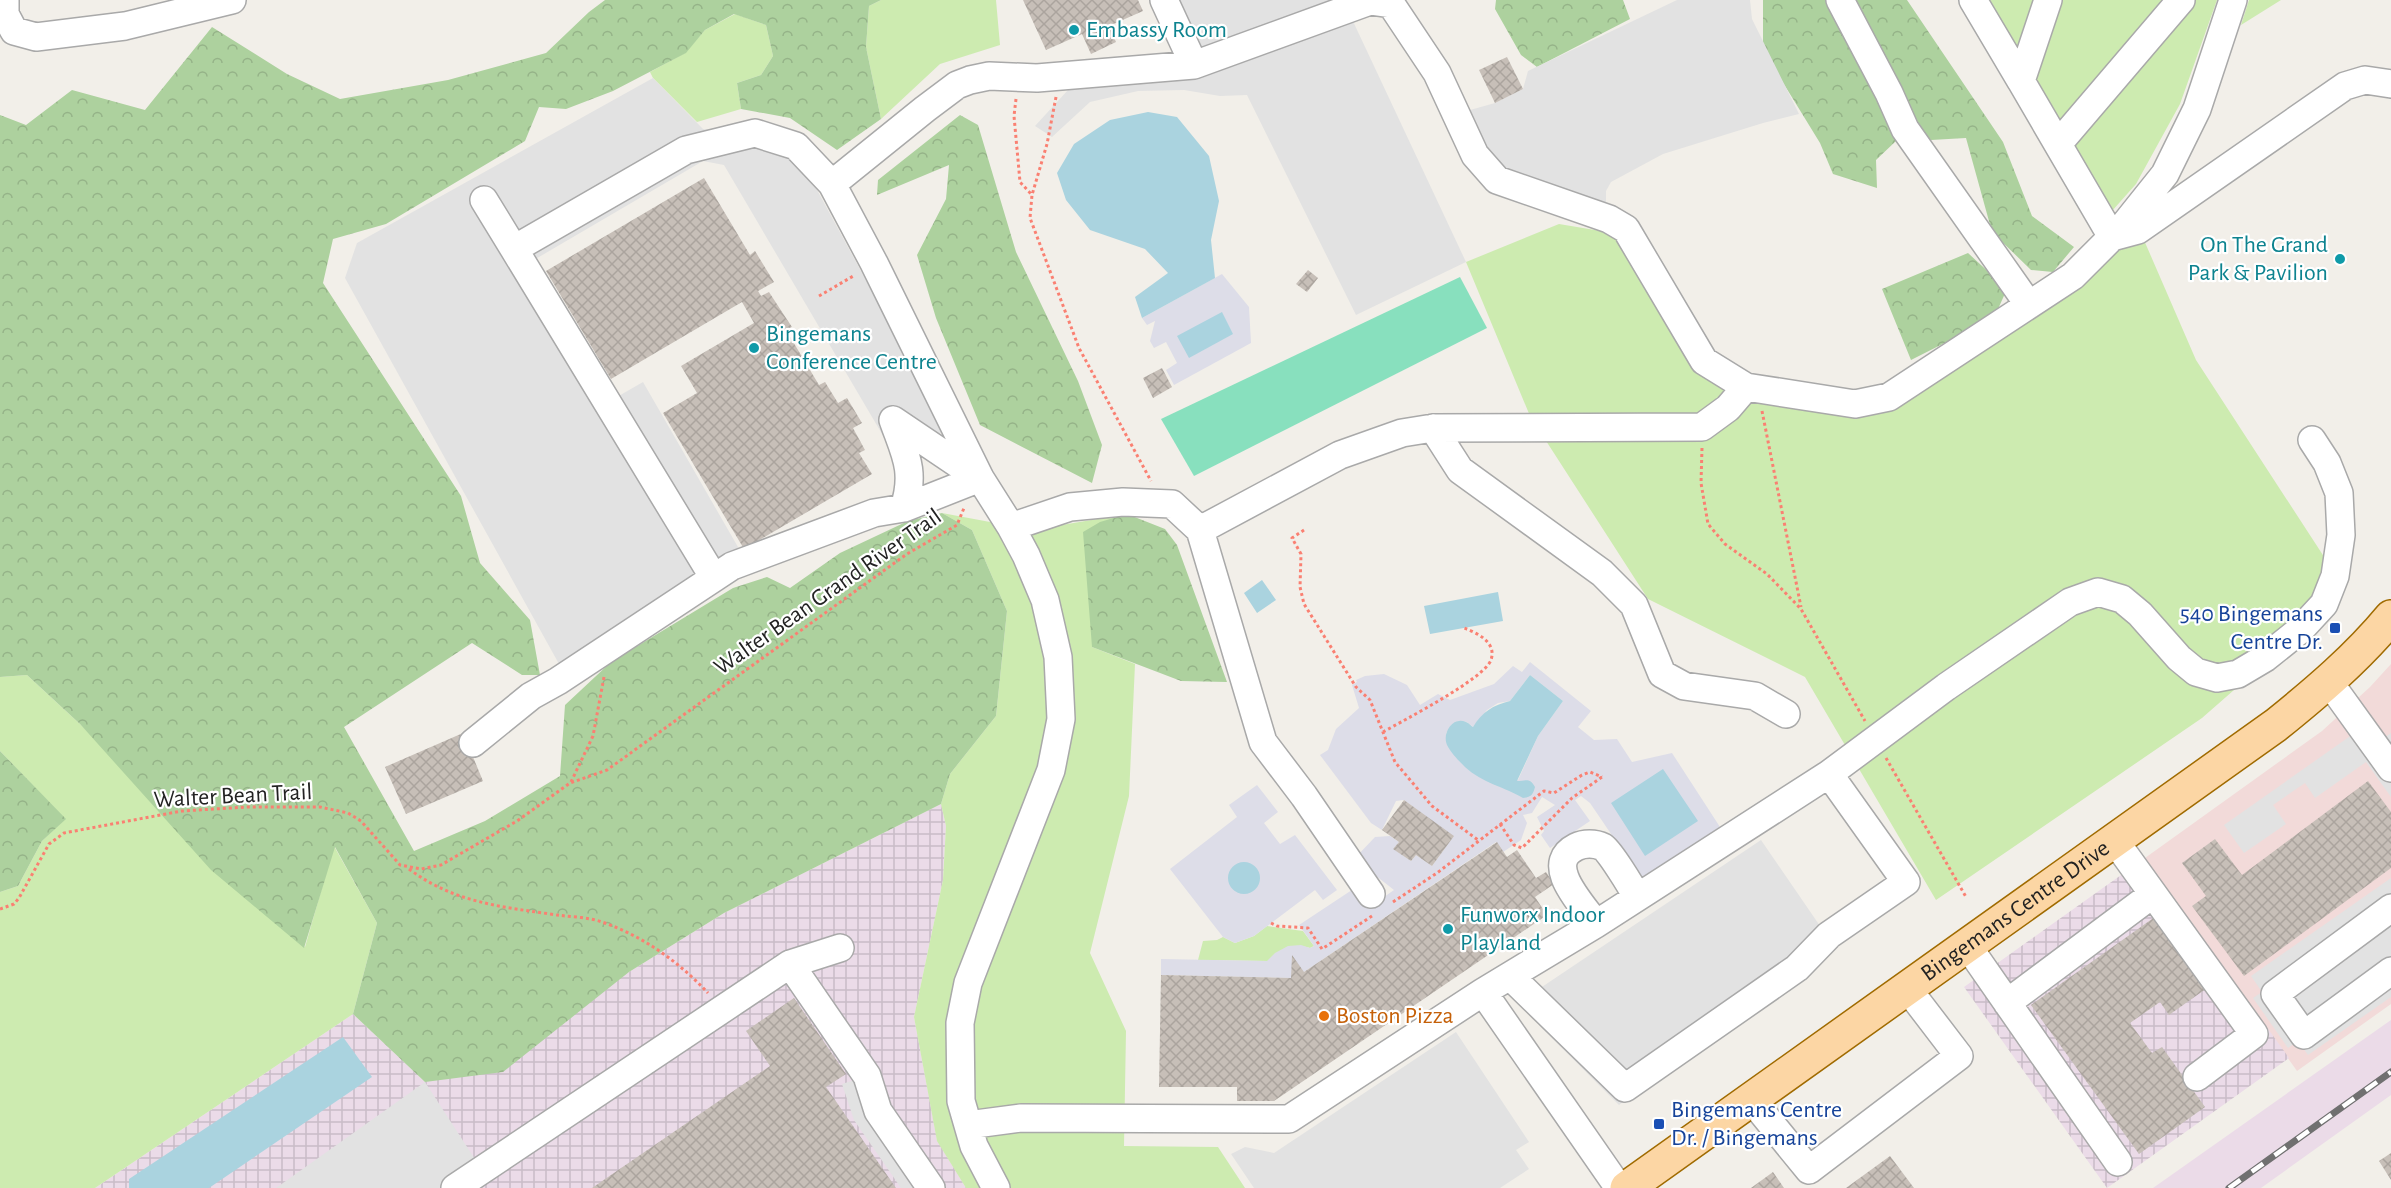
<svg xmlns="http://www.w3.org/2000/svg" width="2391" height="1188" font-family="'Alegreya Sans',sans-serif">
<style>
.commercial{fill:#f2dad9}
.industrial{fill:url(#industrial-grid)}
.railway{fill:#ebdbe8}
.grass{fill:#cdebb0}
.forest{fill:url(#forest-crowns)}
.pitch{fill:#88e0be}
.parking{fill:#e2e2e2}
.plaza{fill:#dddde8;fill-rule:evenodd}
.water{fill:#aad3df}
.building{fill:url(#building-cross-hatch)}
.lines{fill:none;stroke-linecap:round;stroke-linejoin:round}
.minor-casing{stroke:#a9a9a9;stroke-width:30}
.major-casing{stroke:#a06b00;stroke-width:36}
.path{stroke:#fa8072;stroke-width:3;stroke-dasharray:3 3;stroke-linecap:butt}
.minor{stroke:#fff;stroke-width:27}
.major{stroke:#fcd6a4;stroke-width:33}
.rail-casing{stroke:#707070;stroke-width:7}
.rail{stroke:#fff;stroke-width:4.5;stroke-dasharray:14;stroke-linecap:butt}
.culture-dot{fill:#0f9aa8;stroke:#fff;stroke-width:2}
.transit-dot{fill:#1a4fb4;stroke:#fff;stroke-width:2}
.food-dot{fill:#e8710a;stroke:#fff;stroke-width:2}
.labels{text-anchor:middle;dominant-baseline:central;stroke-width:4.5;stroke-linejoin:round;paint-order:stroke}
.culture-label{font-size:24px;fill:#0d838f;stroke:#fff;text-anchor:start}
.street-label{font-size:24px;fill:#222;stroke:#fff}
.transit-label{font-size:24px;fill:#164399;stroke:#fff;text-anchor:end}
.food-label{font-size:24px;fill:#c56008;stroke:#fff;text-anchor:start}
</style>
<defs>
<pattern id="industrial-grid" width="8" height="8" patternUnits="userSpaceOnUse" patternTransform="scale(1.5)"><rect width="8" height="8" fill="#ebdbe8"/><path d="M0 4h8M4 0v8" fill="none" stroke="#c9bcc7"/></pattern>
<pattern id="forest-crowns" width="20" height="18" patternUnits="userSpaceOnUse" patternTransform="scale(1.5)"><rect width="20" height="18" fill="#add19e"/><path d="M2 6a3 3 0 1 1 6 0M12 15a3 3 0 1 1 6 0" fill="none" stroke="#95b388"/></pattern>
<pattern id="building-cross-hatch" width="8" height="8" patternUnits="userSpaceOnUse" patternTransform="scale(1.5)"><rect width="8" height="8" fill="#c7bfb8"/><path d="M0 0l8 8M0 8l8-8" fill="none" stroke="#aba49e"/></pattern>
</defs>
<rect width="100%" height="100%" fill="#f2efe9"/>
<path class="commercial" d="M 2391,664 L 2391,1004 L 2297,1071 L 2145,858 L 2322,731 L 2370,687 Z"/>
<path class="industrial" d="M 941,804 L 946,826 L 943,880 L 914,1017 L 937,1140 L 966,1188 L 95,1188 L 353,1014 L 425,1082 L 629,972 L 724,913 Z
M 2145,858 L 2289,1058 L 2107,1188 L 1964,987 Z"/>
<path class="railway" d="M 2391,1020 L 2391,1095 L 2261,1188 L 2153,1188 Z"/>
<path class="grass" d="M 881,0 L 996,0 L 1000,45 L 940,64 L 881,119 L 866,47 L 869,6 Z
M 1990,0 L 2217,0 L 2180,104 L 2136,184 L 2112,211 Z
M 2249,0 L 2281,0 L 2241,25 Z
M 735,14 L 766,25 L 773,56 L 761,75 L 737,83 L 741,109 L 697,122 L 653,78 L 650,72 L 685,53 L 705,30 Z
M 1559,224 L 1601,231 L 1625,240 L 1701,367 L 1854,411 L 2137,224 L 2196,360 L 2332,569 L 2315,619 L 2202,718 L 1936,900 L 1805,677 L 1648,599 L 1530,416 L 1466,262 Z
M 942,513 L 1032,530 L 1127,514 L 1092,647 L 1135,664 L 1129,796 L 1090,953 L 1126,1031 L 1124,1146 L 1218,1147 L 1245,1188 L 966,1188 L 937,1141 L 914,1017 L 943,880 L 946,826 L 941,804 L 950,774 L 996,716 L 1007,611 L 972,530 Z
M 27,675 L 80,724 L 305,947 L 334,846 L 377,923 L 353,1014 L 95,1188 L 0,1188 L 0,892 L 18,886 L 42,841 L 65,819 L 0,751 L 0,677 Z
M 1267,926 L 1303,931 L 1314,946 L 1310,948 C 1295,943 1278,950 1268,961 L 1198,960 L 1203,941 L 1217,940 L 1223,937 L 1235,943 L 1254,936 Z"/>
<path class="forest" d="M 605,0 L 881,0 L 869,6 L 866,47 L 881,119 L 837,150 L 790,118 L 741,109 L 737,83 L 761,75 L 773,56 L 766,25 L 734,14 L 705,30 L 686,53 L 613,91 L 566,109 L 539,107 L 525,141 L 386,224 L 333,239 L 323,283 L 461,496 L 480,563 L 530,620 L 540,675 L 522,675 L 472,643 L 344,727 L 414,851 L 485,821 L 560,776 L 565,705 L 611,662 L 733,588 L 767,577 L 790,588 L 840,553 L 908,521 L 942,513 L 972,530 L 1007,611 L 996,716 L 950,774 L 941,804 L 724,913 L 629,972 L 503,1072 L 425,1082 L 353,1014 L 377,923 L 335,847 L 304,948 L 211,870 L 80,724 L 27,675 L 0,677 L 0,115 L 26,125 L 72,90 L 145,110 L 212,27 L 287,74 L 340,99 L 448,80 L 546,53 L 589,12 Z
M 1496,0 L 1623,0 L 1630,19 L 1537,67 L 1521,55 L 1495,9 Z
M 1763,0 L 1827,0 L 1884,110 L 1896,141 L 1876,160 L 1877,188 L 1833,174 L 1820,143 L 1763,50 Z
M 1856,0 L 1907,0 L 2003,142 L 2032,216 L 2074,247 L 2053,272 L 2031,270 L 1992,232 L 1966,138 L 1931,140 L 1911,121 Z
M 960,115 L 978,125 L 1016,252 L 1078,381 L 1102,445 L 1092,483 L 980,425 L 936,318 L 917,255 L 946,199 L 949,165 L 877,195 L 878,180 Z
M 1968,253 L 2007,289 L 1994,318 L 1911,360 L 1882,289 Z
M 1127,514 L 1165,529 L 1177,545 L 1227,682 L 1181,681 L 1092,647 L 1083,532 L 1100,522 Z
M 0,751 L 66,819 L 42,841 L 18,886 L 0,892 Z"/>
<path class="pitch" d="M 1460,277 L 1487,328 L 1194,476 L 1161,419 Z"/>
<path class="parking" d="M 1159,0 L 1343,0 L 1466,262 L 1356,315 L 1247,95 L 1220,96 L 1184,90 L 1138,91 L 1090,102 L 1052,137 L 1035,126 L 1068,90 L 1126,75 L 1190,63 Z
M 1677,0 L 1750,0 L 1752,19 L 1799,114 L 1763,123 L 1663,154 L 1611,182 L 1606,191 L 1606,204 L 1511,173 L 1486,152 L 1463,112 L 1495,103 L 1523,89 L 1528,71 Z
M 653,78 L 703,129 L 766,140 L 797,153 L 946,428 L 902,468 L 724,165 L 703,161 L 527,264 L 610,401 L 643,382 L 742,554 L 564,673 L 345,278 L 357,243 Z
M 2373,720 L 2385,737 L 2391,733 L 2391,797 L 2366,762 L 2315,798 L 2305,783 L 2273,805 L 2286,824 L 2244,853 L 2224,825 Z
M 1761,840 L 1831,942 L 1619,1105 L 1542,1028 L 1524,999 Z
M 2391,878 L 2391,997 L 2308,1055 L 2298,1041 L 2288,1048 L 2253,998 L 2262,992 L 2251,976 Z
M 1456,1032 L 1529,1142 L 1516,1150 L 1529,1169 L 1500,1188 L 1254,1188 L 1231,1154 L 1245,1147 L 1274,1153 Z
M 867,1076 L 931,1188 L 901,1188 L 854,1120 L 842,1084 Z
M 425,1082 L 482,1170 L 455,1188 L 276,1188 Z"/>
<path class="plaza" d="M 1222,274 L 1249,307 L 1251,343 L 1174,385 L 1166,370 L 1177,363 L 1166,342 L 1154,348 L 1150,341 L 1155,321 L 1147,325 L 1142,318 Z
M 1530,662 L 1591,711 L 1578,727 L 1594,740 L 1617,739 L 1632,762 L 1672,753 L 1720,827 L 1641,878 L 1590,803 L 1581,796 L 1575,800 L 1590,821 L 1550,848 L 1541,835 L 1544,831 L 1537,817 L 1555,805 L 1542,797 L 1532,813 L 1523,815 L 1527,823 L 1521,840 L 1503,852 L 1496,842 L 1304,972 L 1291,978 L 1161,975 L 1161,959 L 1267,961 L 1275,953 L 1288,946 L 1301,945 L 1310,948 L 1314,946 L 1299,925 L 1361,884 L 1374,904 L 1394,890 L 1361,864 L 1357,856 L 1375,837 L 1390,836 L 1399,842 L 1394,849 L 1411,861 L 1416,855 L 1432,866 L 1453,837 L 1404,800 L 1396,801 L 1382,830 L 1371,823 L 1320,755 L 1328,750 L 1336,729 L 1359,708 L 1352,685 L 1357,682 L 1356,680 L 1365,676 L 1384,674 L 1407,685 L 1420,705 L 1438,694 L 1450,700 L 1494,684 L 1513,666 L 1522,672 ZM 1530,675 L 1563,701 L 1538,736 L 1518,780 L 1512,777 L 1518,782 L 1446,733 L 1458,721 L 1467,722 L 1473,727 L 1487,710 L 1498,703 L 1510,701 Z
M 1257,785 L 1278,812 L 1264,823 L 1280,844 L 1295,835 L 1337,890 L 1323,900 L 1315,890 L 1254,936 L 1235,943 L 1223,937 L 1170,869 L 1237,817 L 1229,805 Z"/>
<path class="water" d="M 1148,112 L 1177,117 L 1209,156 L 1219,201 L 1211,240 L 1215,278 L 1142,318 L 1135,297 L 1168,273 L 1145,249 L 1090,230 L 1066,200 L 1057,173 L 1074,144 L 1110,120 Z
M 1222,312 L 1233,334 L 1189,358 L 1177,336 Z
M 1262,580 L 1276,600 L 1257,613 L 1244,593 Z
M 1498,592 L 1503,621 L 1430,634 L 1424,606 Z
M 1530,675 L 1563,701 L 1538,736 L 1517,781 C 1525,781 1530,777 1535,787 C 1533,795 1531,797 1523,798 C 1505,787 1482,783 1465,767 C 1459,761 1451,753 1447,745 C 1442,734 1452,716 1466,722 C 1469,723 1471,726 1473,727 C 1482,712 1493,705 1510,701 Z
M 1663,769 L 1698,821 L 1645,856 L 1611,803 Z
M1228 878a16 16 0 1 1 32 0a16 16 0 1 1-32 0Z
M 343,1037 L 372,1077 L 209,1188 L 129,1188 L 129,1179 Z"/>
<path class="building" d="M 1023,0 L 1138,0 L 1143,11 L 1109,26 L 1116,42 L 1091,54 L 1082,34 L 1046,50 Z
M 1507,57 L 1523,89 L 1495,103 L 1479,70 Z
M 704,178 L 750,255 L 755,251 L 774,282 L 758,291 L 761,296 L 769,292 L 784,315 L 792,327 L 786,330 L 819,385 L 825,382 L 838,403 L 847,398 L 862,423 L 853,428 L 865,450 L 859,453 L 872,474 L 744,549 L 663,413 L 697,393 L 681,366 L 754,323 L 742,302 L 611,379 L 546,271 Z
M 1308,270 L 1318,278 L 1307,292 L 1296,284 Z
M 1162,368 L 1172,387 L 1153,398 L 1143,378 Z
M 463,733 L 483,781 L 406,814 L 385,767 Z
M 2368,781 L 2391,812 L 2391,868 L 2244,976 L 2192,906 L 2206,896 L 2182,863 L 2215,839 L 2242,875 Z
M 1404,800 L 1454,836 L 1432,866 L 1416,855 L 1411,861 L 1393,849 L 1399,842 L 1382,830 Z
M 1497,842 L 1507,857 L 1517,850 L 1536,878 L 1546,872 L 1554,884 L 1535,897 L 1547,915 L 1274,1101 L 1237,1101 L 1237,1087 L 1159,1087 L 1161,975 L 1291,978 L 1292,955 L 1304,972 Z
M 2159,914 L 2210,986 L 2169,1015 L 2160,1002 L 2130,1023 L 2152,1053 L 2162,1047 L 2205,1107 L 2139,1154 L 2031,1005 Z
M 794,998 L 846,1074 L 826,1087 L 896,1188 L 592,1188 L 770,1066 L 746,1031 Z
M 2391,1153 L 2391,1180 L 2379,1161 Z
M 1890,1156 L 1914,1188 L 1846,1188 Z
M 1773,1172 L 1784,1188 L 1751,1188 Z"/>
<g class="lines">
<g class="minor-casing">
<path id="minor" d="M 5,0 L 5,14 L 14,31 L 36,37 L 125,26 L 232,0
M 1164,0 L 1194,65
M 1840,0 L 1889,93 L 1905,129 L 2029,305
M 1973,0 L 2021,81
M 2048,0 L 2021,81 L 2112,237 L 2138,230 L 2345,86 L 2365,80 L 2391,84
M 2058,144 L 2181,0
M 832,184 L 925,109 L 957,85 L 970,80 L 989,76 L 1037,78 L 1194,65 L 1370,1 L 1391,4 L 1437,73 L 1475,155 L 1497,180 L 1609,219 L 1626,229 L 1704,361 L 1746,387 L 1855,404 L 1889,397 L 2073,276 L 2125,224 L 2165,174 L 2197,109 L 2233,0
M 484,200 L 514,249
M 893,420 L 979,478
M 893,420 C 905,454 916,471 904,508
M 1433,428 L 1460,470 L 1602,573 L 1634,605 L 1662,674 L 1684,686 L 1755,696 L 1786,714
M 1011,527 L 1070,507 L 1123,502 L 1172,504 L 1200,530 L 1263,742 L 1304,796 L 1371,894
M 1200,530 L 1340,455 L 1402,433 L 1433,428 L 1702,427 L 1728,408 L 1746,387
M 714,578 L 514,249 L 686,150 L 755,133 L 796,146 L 832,184 L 874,263 L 980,478 L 1011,527 L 1026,555 L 1045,600 L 1058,657 L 1061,719 L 1051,770 L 968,983 L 960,1023 L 961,1101 L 974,1146 L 996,1188
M 2329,682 L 2391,768
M 473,743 L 531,696 L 558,681 L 732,566 L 874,513 L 904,508 L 980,478
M 2115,841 L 2254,1034 L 2197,1077
M 2391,908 L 2275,994 L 2304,1035 L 2391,971
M 1596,924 C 1582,904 1542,864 1576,847 C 1584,843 1595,843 1603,847 C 1611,853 1631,886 1637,897
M 1967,945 L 2118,1162
M 790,964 L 867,1076 L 878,1111 L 931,1188
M 1510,976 L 1625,1088 L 1797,968 L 1829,935 L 1906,882 L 1829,774
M 1483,992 L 1619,1188
M 2007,1003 L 2153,894
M 1751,1099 L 1809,1170 L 1959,1056 L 1907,988
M 968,1125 L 1021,1118 L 1289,1119 L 1483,992 L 1596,924 L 1829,774 L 1946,687 L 2070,602 L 2098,592 L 2122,599 L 2140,614 L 2179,658 L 2196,672 L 2217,678 L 2238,674 L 2265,658 L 2300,630 L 2324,604 L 2335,576 L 2341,535 L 2339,493 L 2327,463 L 2312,440
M 455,1188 L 790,964 L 840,948"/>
</g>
<g class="major-casing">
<g id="major">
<path id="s1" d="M 1627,1188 L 2276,725 C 2317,692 2357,658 2391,617"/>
</g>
</g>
<path class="path" d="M 1056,97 L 1047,144 L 1032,195 L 1030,218 L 1079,348 L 1151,481
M 1016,99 L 1014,116 L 1020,182 L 1032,195
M 819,296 L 855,275
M 1762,411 L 1801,607
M 1702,448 L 1701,483 L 1708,524 L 1725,544 L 1767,574 L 1801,609 L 1865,721
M 1304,530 L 1292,538 L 1301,554 L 1300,587 L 1304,604 L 1356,687 L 1370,700 L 1395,762 L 1432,806 L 1478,840
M 1383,732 C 1404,720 1484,679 1491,660 C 1497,642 1477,633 1464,628
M 1886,758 L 1966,897
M 571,782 L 593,736 L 604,677
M 1500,824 L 1514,845 L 1522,848 L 1572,798 L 1602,777
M 409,869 C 454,903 503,907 557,915 C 571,917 588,917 602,922 C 643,936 679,962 708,993
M 1393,902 L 1437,873 L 1544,791 L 1554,793 L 1582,775 L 1590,772 L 1602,777
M 0,909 L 14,904 L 19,898 L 49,844 L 64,833 L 182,811 L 247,807 L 320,807 L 348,813 L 361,821 L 400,865 L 421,869 L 441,865 L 517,821 L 570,783 L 607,770 L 907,554 L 957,525 L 964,508
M 1271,923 L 1277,926 L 1308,928 L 1322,949 L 1372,916"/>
<use href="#minor" class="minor"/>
<use href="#major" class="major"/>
<g class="rail-casing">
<path id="rail" d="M 2229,1188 L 2391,1072"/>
</g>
<use href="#rail" class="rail"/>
</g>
<g class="culture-dot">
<circle cx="1074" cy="30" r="6"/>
<circle cx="2340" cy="259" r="6"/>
<circle cx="754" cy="348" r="6"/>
<circle cx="1448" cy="929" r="6"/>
</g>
<g class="transit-dot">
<rect x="2329" y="622" width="12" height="12" rx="3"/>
<rect x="1653" y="1118" width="12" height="12" rx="3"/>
</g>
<circle class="food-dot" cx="1324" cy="1016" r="6"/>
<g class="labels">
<g class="culture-label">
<text x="1086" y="30">Embassy Room</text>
<text x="2328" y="245" text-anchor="end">On The Grand<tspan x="2328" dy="28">Park &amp; Pavilion</tspan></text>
<text x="766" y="334">Bingemans<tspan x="766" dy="28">Conference Centre</tspan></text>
<text x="1460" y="915">Funworx Indoor<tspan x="1460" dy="28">Playland</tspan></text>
</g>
<g class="street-label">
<text transform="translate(828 592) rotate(-35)">Walter Bean Grand River Trail</text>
<text transform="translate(233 796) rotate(-3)">Walter Bean Trail</text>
<text stroke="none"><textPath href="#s1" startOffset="477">Bingemans Centre Drive</textPath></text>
</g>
<g class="transit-label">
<text x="2323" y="614">540 Bingemans<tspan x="2323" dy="28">Centre Dr.</tspan></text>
<text x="1671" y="1110" text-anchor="start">Bingemans Centre<tspan x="1671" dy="28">Dr. / Bingemans</tspan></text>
</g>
<g class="food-label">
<text x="1336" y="1016">Boston Pizza</text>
</g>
</g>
</svg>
